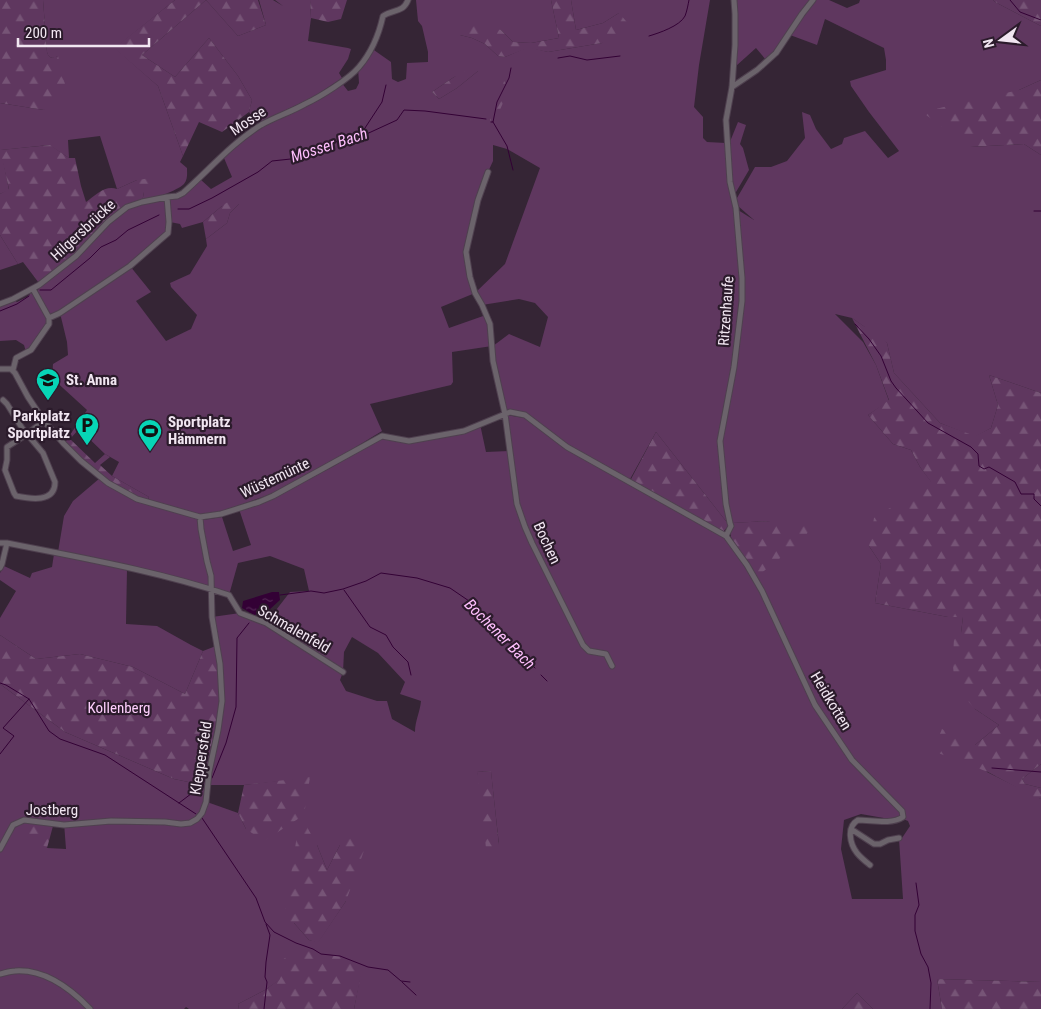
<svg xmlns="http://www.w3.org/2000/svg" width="1041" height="1009" font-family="'Roboto Condensed',sans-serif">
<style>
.grass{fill:#5f375f;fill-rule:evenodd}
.forest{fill:url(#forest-firs)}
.water{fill:url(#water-ripples)}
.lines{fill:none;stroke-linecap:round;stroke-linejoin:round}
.stream{stroke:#330135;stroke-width:1}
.street-casing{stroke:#4f404f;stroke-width:7}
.street{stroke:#6b636b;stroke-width:5}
.labels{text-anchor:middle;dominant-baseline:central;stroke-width:4.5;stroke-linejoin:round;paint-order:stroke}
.street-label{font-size:15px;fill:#f1e6f1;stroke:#2b1b2b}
.poi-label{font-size:15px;font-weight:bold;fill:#f1e6f1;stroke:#2b1b2b;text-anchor:start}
.park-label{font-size:15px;fill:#fdcefc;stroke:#2b1b2b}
.water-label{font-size:16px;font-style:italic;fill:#febffd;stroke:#2b1b2b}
</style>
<defs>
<pattern id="forest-firs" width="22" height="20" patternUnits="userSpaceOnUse" patternTransform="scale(1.25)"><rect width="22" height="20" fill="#5f375f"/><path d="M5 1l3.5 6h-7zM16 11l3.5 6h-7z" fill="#765476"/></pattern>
<pattern id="water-ripples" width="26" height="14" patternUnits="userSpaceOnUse" patternTransform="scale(1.25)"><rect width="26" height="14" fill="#330135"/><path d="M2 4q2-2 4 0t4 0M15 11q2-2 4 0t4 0" fill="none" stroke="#512653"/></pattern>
</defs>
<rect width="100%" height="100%" fill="#352535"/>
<path class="grass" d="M 43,0 L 175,0 L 115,48 L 158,86 L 183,156 L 180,162 L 187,168 C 187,173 188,179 184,184 C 177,191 152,199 142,202 L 144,192 L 137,180 L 117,189 L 100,136 L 68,140 L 69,158 L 49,145 L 1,150 L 9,190 L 0,194 L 0,103 L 44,110 L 58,56 C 52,59 48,58 47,52 Z
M 206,0 L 238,36 L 266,25 L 259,0 L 273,0 L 283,6 L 275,0 L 310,0 L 311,18 L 308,41 L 348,48 L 351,49 L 348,59 L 339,73 L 342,78 L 312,98 L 275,115 L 259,124 L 249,112 L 252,100 L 238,76 L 209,38 L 175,77 L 142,55 Z
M 416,0 L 551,0 L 559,38 L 531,43 L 513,42 L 501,30 L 460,35 L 472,38 L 485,44 L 498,56 L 505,57 L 528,47 L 548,52 L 602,43 L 619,13 L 603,23 L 576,30 L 571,0 L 710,0 L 699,65 L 694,107 L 703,117 L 703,138 L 707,142 L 726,143 L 734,206 L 740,280 L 740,301 L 731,367 L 718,441 L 729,525 L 656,432 L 629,481 L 589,460 L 525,415 L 505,414 L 492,346 L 452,352 L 453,382 L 451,385 L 370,404 L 382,431 L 333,461 L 285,488 L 271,494 L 220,512 L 201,515 L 148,500 L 149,497 L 112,476 L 119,462 L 105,454 L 76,426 L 87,410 L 52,378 L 53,364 L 68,355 L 67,342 L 60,313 L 50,316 L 37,292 L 39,288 L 76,256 L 127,207 L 161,200 L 164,200 L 166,204 L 168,226 L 166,234 L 130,266 L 151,292 L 136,301 L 166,341 L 191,329 L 197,315 L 171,287 L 170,283 L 190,274 L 207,246 L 206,239 L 227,223 L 230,213 L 239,204 L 222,206 L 203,222 L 182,228 L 180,224 L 170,222 L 169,203 L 170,199 L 178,197 L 200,179 L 211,189 L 232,177 L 224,158 L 235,147 L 264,126 L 341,82 L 348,91 L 356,89 L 359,83 L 358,68 L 371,48 L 391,62 L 392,79 L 398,82 L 406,79 L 407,63 L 428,62 L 428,52 L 422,26 L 418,21 ZM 478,71 L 457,88 L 439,99 L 432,92 L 454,77 ZM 493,145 L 507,149 L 540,168 L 505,264 L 475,293 L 466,252 L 488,172 L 493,161 ZM 475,293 L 482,305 L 519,299 L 535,303 L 548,317 L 540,347 L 509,334 L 493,346 L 486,315 L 449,328 L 441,307 Z
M 733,0 L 810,0 L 775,51 L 766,60 L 756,48 L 736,66 Z
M 814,0 L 829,0 L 847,8 L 859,3 L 860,0 L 993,0 L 995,2 L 1041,26 L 1041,80 L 1019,90 L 970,147 L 1024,144 L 1041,155 L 1041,393 L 989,375 L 998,405 L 991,428 L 975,437 L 940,423 L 894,373 L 887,343 L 852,318 L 835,314 L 863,342 L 876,365 L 889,401 L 868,415 L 893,444 L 911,450 L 920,467 L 933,484 L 869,546 L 881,564 L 875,603 L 948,617 L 963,617 L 961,633 L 975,709 L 999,725 L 975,745 L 987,772 L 1041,799 L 1041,982 L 937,979 L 942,1009 L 873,1009 L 857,993 L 842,1009 L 354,1009 L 363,961 L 281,979 L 265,990 L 238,1004 L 239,1009 L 189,1009 L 186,1007 L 184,1009 L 0,1009 L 0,684 L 65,732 L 174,779 L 203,785 L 208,785 L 222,701 L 212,617 L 240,613 L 266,623 L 290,592 L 309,591 L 304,569 L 270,556 L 238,563 L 229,595 L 212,590 L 58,552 L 64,516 L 73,501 L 100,478 C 131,503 161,508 197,519 L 200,528 L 203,520 L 222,517 L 233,551 L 251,545 L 239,509 L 273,498 L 334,466 L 380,439 L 409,441 L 464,431 L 480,424 L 486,452 L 509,451 L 506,415 L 524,418 L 628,483 L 724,538 L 747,565 L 771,521 L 732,523 L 727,503 L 722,441 L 744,301 L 738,210 L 754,220 L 738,206 L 737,198 L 755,167 L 771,167 L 787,161 L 805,138 L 802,112 L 810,115 L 816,129 L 831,149 L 842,144 L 844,138 L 865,131 L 888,158 L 899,151 L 869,112 L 851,86 L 850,81 L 886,70 L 886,60 L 884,48 L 825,19 L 817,45 L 790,35 ZM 352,637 L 378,653 L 405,682 L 400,694 L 421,701 C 420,712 415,721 415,732 L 392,719 L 387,701 L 377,701 L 346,691 L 340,680 L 343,672 L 344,652 ZM 491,771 L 491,772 L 499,845 L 477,772 ZM 310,778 L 246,829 L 238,813 L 207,802 L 209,785 L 244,785 ZM 861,814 L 895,820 L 902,814 L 903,819 L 908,821 L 910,826 L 902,838 L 899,839 L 903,899 L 852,899 L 841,849 L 844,820 ZM 24,820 L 64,823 L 66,849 L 47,848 ZM 317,845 L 327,870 L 340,845 L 346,901 L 318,942 L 309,940 L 294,923 Z
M 738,122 L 746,125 L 740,144 L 743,148 L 749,170 L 736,192 L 735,192 L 733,190 L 729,144 Z
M 0,235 L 18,264 L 0,270 Z
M 32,292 L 47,319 L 48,323 L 30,349 L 26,352 L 24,345 L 16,340 L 0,341 L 0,305 L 14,300 L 17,302 L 27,297 Z
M 54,554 L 127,569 L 126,624 L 157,626 L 191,645 L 203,651 L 185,694 L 133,667 L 80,654 L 36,659 L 0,635 L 0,618 L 16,591 L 0,580 L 0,573 L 4,566 L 30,578 L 32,573 L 52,567 Z
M 1041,764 L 1041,788 L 1025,784 L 1022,779 Z"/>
<path class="forest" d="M 0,0 L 43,0 L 47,52 C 49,59 52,58 58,56 L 67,92 L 44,110 L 0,103 Z
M 175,0 L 206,0 L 142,55 L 175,77 L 209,38 L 238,76 L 252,100 L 249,112 L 222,132 L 199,122 L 183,156 L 158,86 L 114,48 Z
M 206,0 L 258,0 L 266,25 L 238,36 Z
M 310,0 L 347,0 L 341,19 L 328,22 L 311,18 Z
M 551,0 L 571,0 L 576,30 L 603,23 L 619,13 L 632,28 L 618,39 L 602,43 L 548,52 L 528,48 L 505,57 L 498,56 L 485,44 L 472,38 L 460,35 L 461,27 L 476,24 L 501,30 L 513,42 L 531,43 L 559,38 Z
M 993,0 L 1041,0 L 1041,26 L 995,2 Z
M 475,66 L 478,71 L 457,88 L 439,99 L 432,92 L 454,77 Z
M 508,72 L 513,80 L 499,112 L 490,121 L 494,102 L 503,84 Z
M 1041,80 L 1041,155 L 1024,144 L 970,147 L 922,112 L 1019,90 Z
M 50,145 L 69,158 L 75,158 L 81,186 L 86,202 C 96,195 105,185 117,189 L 137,180 L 151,178 L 154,186 L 144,192 L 142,202 L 127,207 L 76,256 L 39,283 L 23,262 L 18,264 L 0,235 L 0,194 L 9,189 L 0,150 Z
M 232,199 L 241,199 L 239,204 L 230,213 L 227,223 L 206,239 L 203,222 L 222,206 Z
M 852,318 L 865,327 L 872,327 L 887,343 L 894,373 L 940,423 L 975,436 L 991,428 L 998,405 L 989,375 L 1041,393 L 1041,764 L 1022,779 L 1025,784 L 1041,788 L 1041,799 L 1034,797 L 988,772 L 933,751 L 942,729 L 975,745 L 999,725 L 975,709 L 955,687 L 953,666 L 954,635 L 961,633 L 963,617 L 948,617 L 875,603 L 881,564 L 869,546 L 874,518 L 931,482 L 920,467 L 911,450 L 893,444 L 868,415 L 889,400 L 876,365 Z
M 76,426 L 79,429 L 70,439 L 95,463 L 105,454 L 110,457 L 100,465 L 112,476 L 149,497 L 146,503 L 108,483 L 64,444 Z
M 656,432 L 729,525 L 723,532 L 630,481 Z
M 771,521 L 813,524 L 803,540 L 755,578 L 731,537 L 730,523 Z
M 0,635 L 36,659 L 80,654 L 133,667 L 185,694 L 203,651 L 216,646 L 222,701 L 208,785 L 203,785 L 174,779 L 65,732 L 0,684 Z
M 491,771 L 499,846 L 486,848 L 477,772 Z
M 310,777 L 304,815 L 264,841 L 246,829 L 238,813 L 244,785 Z
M 24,820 L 53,826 L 47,848 L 13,825 Z
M 307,827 L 317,845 L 327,870 L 340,845 L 358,833 L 366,845 L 346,901 L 318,943 L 309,940 L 294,923 L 286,921 L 285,913 L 298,829 Z
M 298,948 L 364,961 L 354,1009 L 239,1009 L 238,1004 L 265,990 L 280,979 L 281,961 Z
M 937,979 L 1041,982 L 1041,1009 L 942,1009 Z
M 857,993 L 873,1009 L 842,1009 Z"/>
<path class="water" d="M 272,592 L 279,592 L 280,600 L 267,612 L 254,615 L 242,608 L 243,601 Z"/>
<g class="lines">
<path class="stream" d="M 1010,0 L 1020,12 L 1041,20
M 649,36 C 659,33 680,26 685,16 C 687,11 688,5 689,0
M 558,58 L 570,56 L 587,60 L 620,56
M 491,122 L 493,122 L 497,102 L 509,78 L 511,68
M 493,122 L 507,146 L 513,170
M 364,135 L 363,131 L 382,102 L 386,85
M 178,209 L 189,209 L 212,198 L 258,172 L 272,161 L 300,158 L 313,154 L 324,146 L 335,142 L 360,137 L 397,120 L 404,110 L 425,111 L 486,119
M 1034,211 L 1041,211
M 40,290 L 51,290 L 90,258 L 101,247 L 116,240 L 128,230 L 159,215
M 0,311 L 17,304 L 29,296
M 855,324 L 869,339 L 881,356 L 891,381 L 896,388 L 928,423 L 971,447 L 978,454 L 979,466 L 984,469 L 989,467 L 1015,482 L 1021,494 L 1034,494 L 1034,499 L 1041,506
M 344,590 L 370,627 L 386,635 L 393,647 L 408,662 L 411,675
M 280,595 L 311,591 L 324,593 L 343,589 L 366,581 L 381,573 L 417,578 L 450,588 L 472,603 L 535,668
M 541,675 L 547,681
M 0,683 L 6,685 L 29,699 L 49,731 L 60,739 L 105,755 L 196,814
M 0,754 L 14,736 L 3,728 L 29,699
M 992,768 L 1041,772
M 212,778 L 226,743 L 236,707 L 237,638 L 249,623
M 179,803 L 204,784
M 202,818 L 256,898 L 265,922 L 274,932 L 296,943 L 313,949 L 321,954 L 340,956 L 368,967 L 388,970 L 401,981 L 410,982
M 916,883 L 919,905 L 915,915 L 915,931 L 921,954 L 928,967 L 931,983 L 930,1009
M 402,982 L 416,995
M 264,1009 L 267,982 L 265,977 L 266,962 L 270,935 L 266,924"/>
<g class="street-casing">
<path id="street" d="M 732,87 L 757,70 L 776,53 L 802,14 L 813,0
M 488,172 L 478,200 L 466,252 L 470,277 L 475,293 L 482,305 L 490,324 L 493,361 L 505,414 L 517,504 L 525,527 L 532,543 L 583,645 L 589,651 L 606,654 L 612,666
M 0,304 L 13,299 L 39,285 L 76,256 L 108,222 L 127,207 L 142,202 L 167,197 L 177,196 L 183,193 C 208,171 232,143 261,125 C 275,117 291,112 305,104 C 320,97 349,79 359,67 C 371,53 379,34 383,16 C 393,9 403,13 408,0
M 49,318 L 60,313 L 130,266 L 168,233 L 169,222 L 167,197
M 0,369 L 11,369 L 15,373 L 28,397 L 44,421 L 64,444 L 81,461 L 108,483 L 137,499 L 200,517 L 221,514 L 259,502 L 273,496 L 382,436 L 409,441 L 464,431 L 510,412 L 525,415 L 567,447 L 726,536 L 747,565 L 762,591 L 815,705 L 852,760 L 902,811 L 903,817 C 891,825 872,820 858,820 C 846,827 850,844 857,853 C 861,858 865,861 870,865
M 13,370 L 16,358 L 31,350 L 49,324 L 49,318 L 33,289
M 3,400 L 7,404 L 22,428 L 43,453 L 55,482 C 55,503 31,499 16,496 L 14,493 L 5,470 L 7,460 L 7,447 L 27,434 L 44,421
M 726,536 L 731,526 L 730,523 L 726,504 L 720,441 L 734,367 L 742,301 L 742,278 L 736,208 L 730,182 L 726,120 L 732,87 L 735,45 L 735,14 L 734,0
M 0,543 L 7,543 C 82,558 157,571 229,595 L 240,613 L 266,623 L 343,672
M 0,568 L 2,564 L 7,543
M 851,829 L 874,844 L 880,844 L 888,840 L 899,838
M 0,849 L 13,825 L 24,820 L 64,825 L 111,821 L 165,822 L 181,824 L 190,823 L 197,819 L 202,813 L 206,802 L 209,772 L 218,730 L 222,701 L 220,664 L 212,617 L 211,576 L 207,561 L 201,529 L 200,517
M 0,974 C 5,973 10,971 15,971 C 44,969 71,989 90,1009"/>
</g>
<use href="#street" class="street"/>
</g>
<defs>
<g id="school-pin" transform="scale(1.25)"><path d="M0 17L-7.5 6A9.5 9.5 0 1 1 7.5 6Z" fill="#07d5b6" stroke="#2b1b2b"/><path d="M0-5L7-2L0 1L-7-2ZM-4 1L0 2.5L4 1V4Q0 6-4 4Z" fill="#111"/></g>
<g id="parking-pin" transform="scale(1.25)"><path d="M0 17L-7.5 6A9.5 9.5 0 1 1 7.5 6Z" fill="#07d5b6" stroke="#2b1b2b"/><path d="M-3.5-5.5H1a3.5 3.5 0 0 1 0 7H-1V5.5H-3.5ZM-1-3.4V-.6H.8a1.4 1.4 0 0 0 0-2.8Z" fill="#111"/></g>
<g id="stadium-pin" transform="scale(1.25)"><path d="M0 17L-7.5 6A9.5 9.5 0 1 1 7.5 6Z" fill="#07d5b6" stroke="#2b1b2b"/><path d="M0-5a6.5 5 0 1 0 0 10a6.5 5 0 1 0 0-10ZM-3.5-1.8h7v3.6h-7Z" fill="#111"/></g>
</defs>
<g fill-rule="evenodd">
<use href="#school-pin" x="48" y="380"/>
<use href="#parking-pin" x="87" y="425"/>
<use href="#stadium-pin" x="150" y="431"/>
</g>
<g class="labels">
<g class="street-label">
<text transform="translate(248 121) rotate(-34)">Mosse</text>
<text transform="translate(83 230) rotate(-43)">Hilgersbrücke</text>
<text transform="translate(726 311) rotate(-86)">Ritzenhaufe</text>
<text transform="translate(275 478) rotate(-25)">Wüstemünte</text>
<text transform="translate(547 543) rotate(65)">Bochen</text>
<text transform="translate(294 629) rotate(30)">Schmalenfeld</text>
<text transform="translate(831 701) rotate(59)">Heidkotten</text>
<text transform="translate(201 758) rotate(-81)">Kleppersfeld</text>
<text x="52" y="810">Jostberg</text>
</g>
<g class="poi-label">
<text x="66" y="380">St. Anna</text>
<text x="70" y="416" text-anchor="end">Parkplatz<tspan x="70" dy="17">Sportplatz</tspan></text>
<text x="168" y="422">Sportplatz<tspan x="168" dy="17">Hämmern</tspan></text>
</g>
<g class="park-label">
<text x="119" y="708">Kollenberg</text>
</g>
<g class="water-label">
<text transform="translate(329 145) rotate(-18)">Mosser Bach</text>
<text transform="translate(500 634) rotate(45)">Bochener Bach</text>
</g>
</g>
<g transform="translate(1001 40) rotate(255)" stroke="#2b1b2b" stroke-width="4" paint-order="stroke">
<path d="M0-4L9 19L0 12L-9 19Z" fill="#f1e6f1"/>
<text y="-8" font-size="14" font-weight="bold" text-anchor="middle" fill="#f1e6f1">N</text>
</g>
<path d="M18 38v8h131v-8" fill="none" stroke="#f1e6f1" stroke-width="2.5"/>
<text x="25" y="38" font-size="15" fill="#f1e6f1" stroke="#2b1b2b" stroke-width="4" paint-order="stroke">200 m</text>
</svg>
